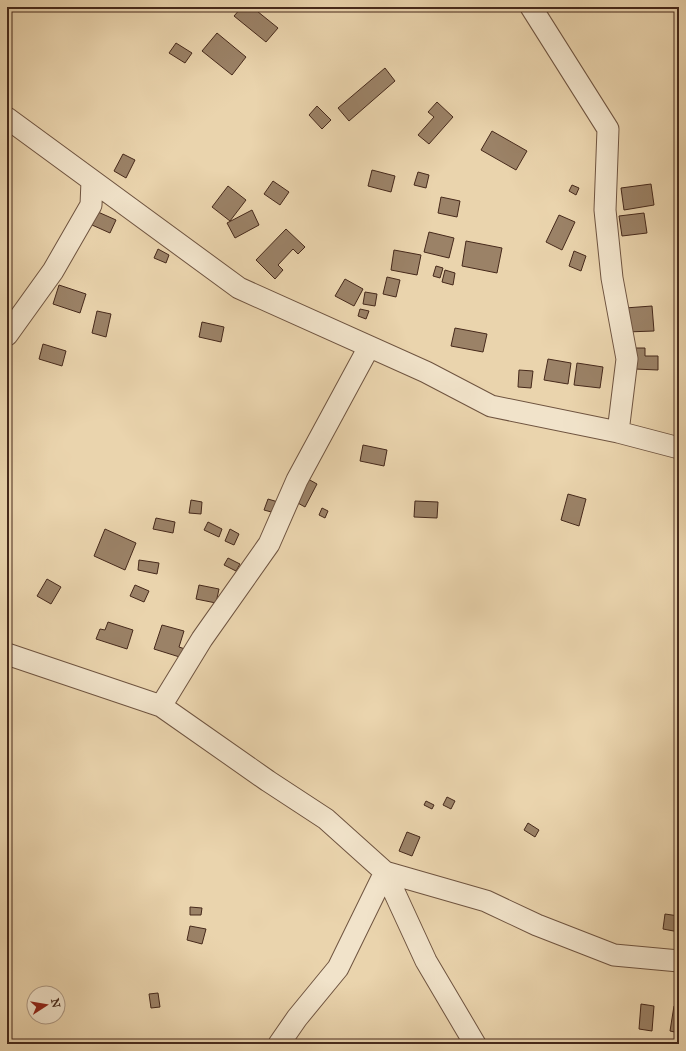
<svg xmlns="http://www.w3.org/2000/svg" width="686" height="1051" font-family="'IM FELL Great Primer',serif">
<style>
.building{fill:#9b8267;stroke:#46291b}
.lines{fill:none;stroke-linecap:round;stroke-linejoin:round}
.minor-casing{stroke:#6f5440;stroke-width:23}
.minor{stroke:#f1e3ca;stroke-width:21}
</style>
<rect width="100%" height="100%" fill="#ead4ad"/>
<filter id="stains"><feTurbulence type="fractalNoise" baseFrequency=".005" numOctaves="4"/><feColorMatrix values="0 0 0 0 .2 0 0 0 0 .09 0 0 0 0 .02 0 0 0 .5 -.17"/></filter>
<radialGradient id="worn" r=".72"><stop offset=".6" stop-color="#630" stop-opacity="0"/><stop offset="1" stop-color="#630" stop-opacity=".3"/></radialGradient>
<path class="building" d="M 242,7 L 252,7 L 278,28 L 266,42 L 234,16 Z
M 217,33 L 246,57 L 232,75 L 202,51 Z
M 176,43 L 192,53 L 185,63 L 169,53 Z
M 385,68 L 395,81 L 349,121 L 338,108 Z
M 437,102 L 453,117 L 429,144 L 418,135 L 434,117 L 428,112 Z
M 317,106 L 331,120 L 322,129 L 309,115 Z
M 492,131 L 527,151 L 516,170 L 481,150 Z
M 123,154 L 135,160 L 126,178 L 114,171 Z
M 372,170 L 395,176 L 391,192 L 368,186 Z
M 418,172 L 429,175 L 426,188 L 414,185 Z
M 273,181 L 289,192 L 280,205 L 264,194 Z
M 651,184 L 654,205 L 624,210 L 621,188 Z
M 572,185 L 579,188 L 576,195 L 569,191 Z
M 228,186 L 246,200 L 230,221 L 212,207 Z
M 441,197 L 460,201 L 457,217 L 438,213 Z
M 252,210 L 259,225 L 235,238 L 227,223 Z
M 98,212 L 116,220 L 110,233 L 92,225 Z
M 644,213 L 647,233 L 622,236 L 619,216 Z
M 559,215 L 575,222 L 562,250 L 546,242 Z
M 286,229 L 305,247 L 298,254 L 293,249 L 278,265 L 283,270 L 275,279 L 256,260 Z
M 429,232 L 454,238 L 449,258 L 424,252 Z
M 466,241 L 502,248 L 497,273 L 462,266 Z
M 158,249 L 169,255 L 166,263 L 154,258 Z
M 394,250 L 421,255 L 417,275 L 391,270 Z
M 574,251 L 586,256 L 581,271 L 569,266 Z
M 436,266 L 443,268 L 440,278 L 433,276 Z
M 445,270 L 455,273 L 453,285 L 442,282 Z
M 387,277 L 400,280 L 396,297 L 383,294 Z
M 345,279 L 363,289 L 354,306 L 335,296 Z
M 59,285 L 86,294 L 80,313 L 53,304 Z
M 365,292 L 377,294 L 375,306 L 363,304 Z
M 652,306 L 654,331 L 626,332 L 625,308 Z
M 360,309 L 369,311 L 366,319 L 358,316 Z
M 97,311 L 111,314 L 106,337 L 92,333 Z
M 202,322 L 224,327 L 221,342 L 199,337 Z
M 455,328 L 487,334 L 483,352 L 451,346 Z
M 43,344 L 66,351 L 62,366 L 39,359 Z
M 635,348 L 645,348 L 645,356 L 658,356 L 658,370 L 635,369 Z
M 548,359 L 571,363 L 568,384 L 544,380 Z
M 577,363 L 603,367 L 600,388 L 574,385 Z
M 519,370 L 533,371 L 531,388 L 518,387 Z
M 7,444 L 11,445 L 8,465 L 7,465 Z
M 363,445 L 387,450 L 384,466 L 360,461 Z
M 308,479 L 317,484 L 305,507 L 296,502 Z
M 568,494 L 586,499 L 579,526 L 561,520 Z
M 268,499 L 278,502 L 275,513 L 264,510 Z
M 191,500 L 202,502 L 201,514 L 189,513 Z
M 415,501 L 438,502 L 437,518 L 414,517 Z
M 322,508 L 328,511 L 325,518 L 319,515 Z
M 156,518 L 175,522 L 173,533 L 153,529 Z
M 208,522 L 222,529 L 219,537 L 204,530 Z
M 105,529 L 136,543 L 125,570 L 94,556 Z
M 230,529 L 239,534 L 234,545 L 225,541 Z
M 228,558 L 240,564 L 236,571 L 224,565 Z
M 139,560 L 159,563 L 157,574 L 138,570 Z
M 47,579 L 61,587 L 51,604 L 37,596 Z
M 135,585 L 149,591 L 144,602 L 130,596 Z
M 199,585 L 219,589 L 216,603 L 196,599 Z
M 108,622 L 133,630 L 127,649 L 96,639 L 100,629 L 105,630 Z
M 162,625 L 184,631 L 179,647 L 188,650 L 186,659 L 154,649 Z
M 447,797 L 455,801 L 451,809 L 443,805 Z
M 426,801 L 434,805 L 432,809 L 424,805 Z
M 528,823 L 539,830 L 535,837 L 524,830 Z
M 407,832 L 420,837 L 412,856 L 399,851 Z
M 190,907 L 202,908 L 201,915 L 190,915 Z
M 665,914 L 679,916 L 679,932 L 663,929 Z
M 190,926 L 206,929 L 202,944 L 187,940 Z
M 158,993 L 160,1007 L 151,1008 L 149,994 Z
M 641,1004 L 654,1006 L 652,1031 L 639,1029 Z
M 674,1006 L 679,1006 L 679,1033 L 670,1031 Z"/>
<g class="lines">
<g class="minor-casing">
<path id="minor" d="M 531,7 L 608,129 L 605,210 L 612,278 L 627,359 L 618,432
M 7,118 L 239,288 L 426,372 L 491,406 L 618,432 L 679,448
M 7,335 L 53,271 L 91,205 L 92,181
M 7,654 L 161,706 L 268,781 L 326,819 L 385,872 L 486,901 L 537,925 L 614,955 L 679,961
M 161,706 L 202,639 L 269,544 L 297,480 L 369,347
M 385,872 L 426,961 L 475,1044
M 279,1044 L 297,1018 L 338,968 L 385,872"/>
</g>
<use href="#minor" class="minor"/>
</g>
<rect width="686" height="1051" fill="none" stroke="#ead4ad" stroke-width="24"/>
<rect x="8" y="8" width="670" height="1035" fill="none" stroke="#46291b" stroke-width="2"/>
<rect x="12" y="12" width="662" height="1027" fill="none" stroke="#46291b"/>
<g transform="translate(46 1005) rotate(78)"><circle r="19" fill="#f1e3ca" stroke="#ad9984"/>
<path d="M0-3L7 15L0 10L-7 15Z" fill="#8f2418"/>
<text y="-6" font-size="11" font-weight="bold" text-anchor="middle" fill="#46291b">N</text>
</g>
<rect width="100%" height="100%" filter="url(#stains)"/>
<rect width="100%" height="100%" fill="url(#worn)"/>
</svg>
